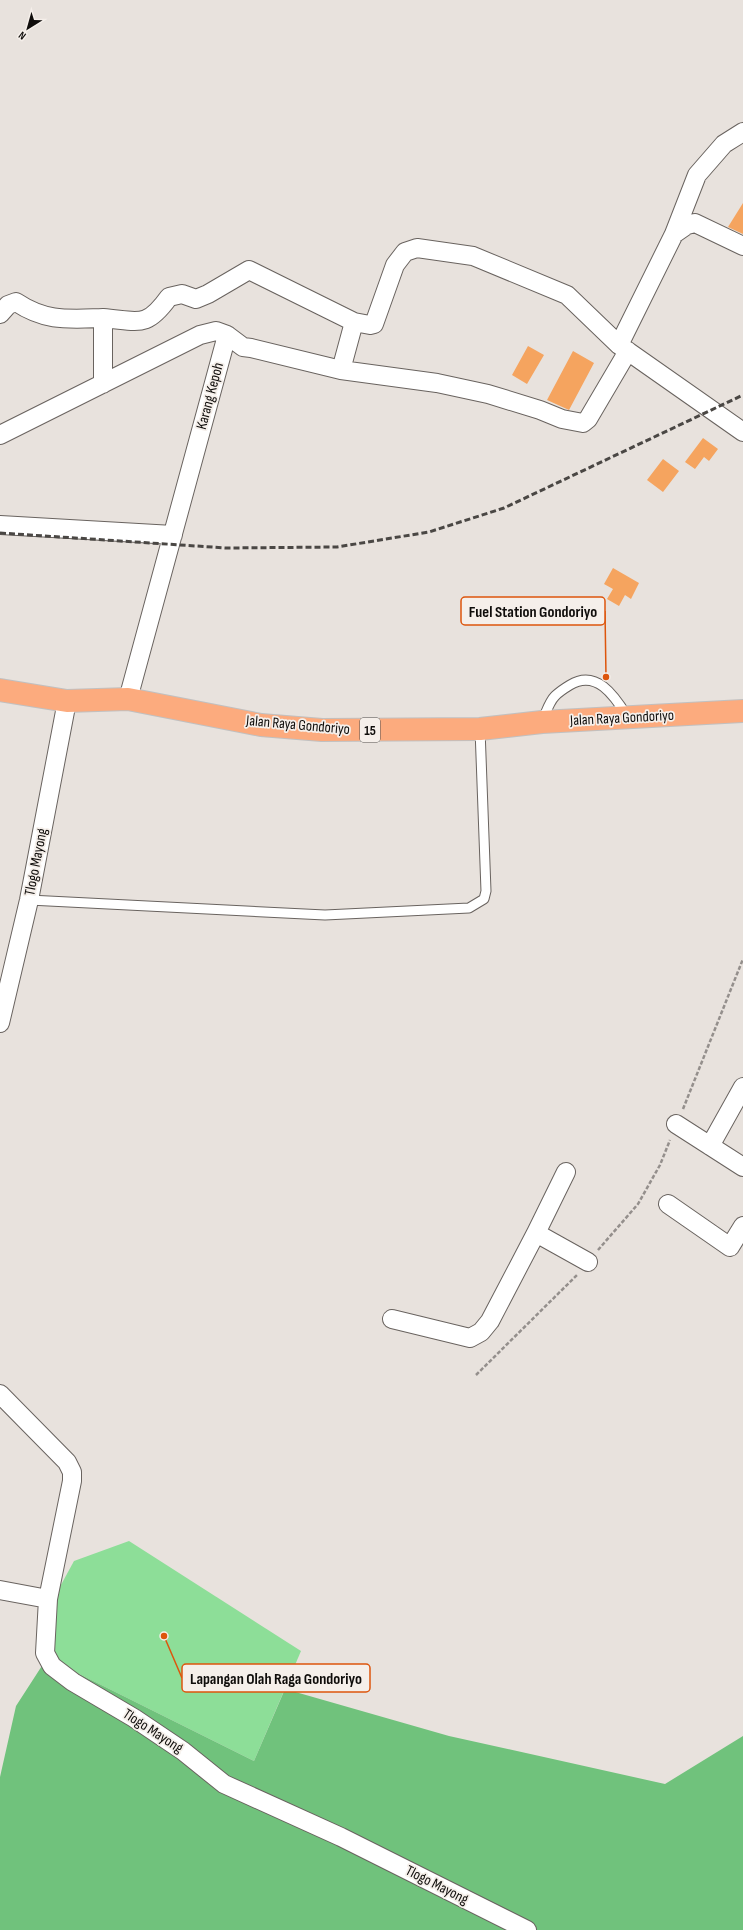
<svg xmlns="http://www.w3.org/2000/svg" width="743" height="1930" font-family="'Sofia Sans Condensed',sans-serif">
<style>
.green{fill:#8dde98}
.forest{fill:#70c27c}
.building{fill:#f5a45f}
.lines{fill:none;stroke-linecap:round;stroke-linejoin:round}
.service-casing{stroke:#69635f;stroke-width:11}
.minor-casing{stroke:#69635f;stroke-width:20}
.trunk-casing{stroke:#c1c0c0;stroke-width:24}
.path{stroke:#948f8c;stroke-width:2.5;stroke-dasharray:4 2;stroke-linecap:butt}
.service{stroke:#fff;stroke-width:9}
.minor{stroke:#fff;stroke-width:18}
.trunk{stroke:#fcab7e;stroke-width:22}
.rail{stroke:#4a4744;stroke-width:3;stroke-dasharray:6 3;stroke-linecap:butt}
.labels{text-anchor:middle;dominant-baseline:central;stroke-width:3.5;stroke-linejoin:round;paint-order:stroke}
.shield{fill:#f5efea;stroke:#54514e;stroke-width:1}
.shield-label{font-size:14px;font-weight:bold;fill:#0f0d0b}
.street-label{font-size:15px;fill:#0f0d0b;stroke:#f5efea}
.leader{fill:none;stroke:#dd550c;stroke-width:1.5}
.callout-dot{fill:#dd550c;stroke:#f5efea;stroke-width:1.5}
.callout{fill:#f5efea;stroke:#dd550c;stroke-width:1.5}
.callout-label{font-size:16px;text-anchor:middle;font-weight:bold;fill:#0f0d0b}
</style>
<rect width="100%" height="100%" fill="#e8e2dd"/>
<path class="green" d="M 129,1541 L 301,1651 L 254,1761 L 47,1658 L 56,1594 L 74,1561 Z"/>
<path class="forest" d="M 47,1658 L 254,1761 L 285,1689 L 449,1736 L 665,1784 L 743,1736 L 743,1930 L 0,1930 L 0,1777 L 16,1706 Z"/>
<path class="building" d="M 743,203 L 743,234 L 728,227 Z
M 528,346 L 544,355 L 527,384 L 512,375 Z
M 573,351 L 594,363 L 569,410 L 547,400 Z
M 703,438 L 718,449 L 709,461 L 704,457 L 695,469 L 685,462 Z
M 663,459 L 679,471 L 663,492 L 647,480 Z
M 613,568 L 639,583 L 631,599 L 625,595 L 619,606 L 607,599 L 613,589 L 604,584 Z"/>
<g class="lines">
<g class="service-casing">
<path id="service" d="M 542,721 C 546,713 549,702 555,696 C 559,692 565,688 570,685 C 596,669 614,695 627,716
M 29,900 L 325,915 L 469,908 L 484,899 L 486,891 L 480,729"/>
</g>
<g class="minor-casing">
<path id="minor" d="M 674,234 L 697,175 L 724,144 L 743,132
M 0,314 L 8,305 L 16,302 C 46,322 68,319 103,318 L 103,384
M 103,318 C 139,321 146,329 169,297 L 182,294 L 196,299 L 208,294 L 249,270 L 354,322
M 227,335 L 243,347 L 251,348 L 341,370 L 437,383 L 488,394 L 540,410 L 562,419 L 583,423 L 588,419 L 628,351
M 619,345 L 674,234 L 687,225 L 695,223 L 743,246
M 341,370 L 354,322 L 370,325 L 374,324 L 395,265 L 405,252 L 417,248 L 473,256 L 567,295 L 619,345 L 743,432
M 0,435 L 200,335 L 216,331 L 227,335 L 128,699
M 0,525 L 173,535
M 0,1023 L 29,900 L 67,701
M 676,1124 L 743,1167
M 710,1146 L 743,1087
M 566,1172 L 536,1233 L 588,1262
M 668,1204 L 730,1247 L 743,1226
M 392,1319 L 470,1338 L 481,1332 L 490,1321 L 536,1233
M 0,1394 L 67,1462 L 72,1472 L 72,1481 L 48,1599 L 45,1653 L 52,1666 L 73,1682 L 134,1718 L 183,1751 L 224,1784 L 341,1837 L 527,1930
M 0,1590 L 48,1599"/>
</g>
<g class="trunk-casing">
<path id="trunk" d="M 0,690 L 67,701 L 128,699 L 261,725 L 322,730 L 480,729 L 542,722 L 743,711"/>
</g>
<path class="path" d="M 683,1109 L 743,959
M 598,1250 L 638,1204 L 660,1165 L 670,1140
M 476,1375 L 577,1275"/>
<use href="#service" class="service"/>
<use href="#minor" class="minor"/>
<use href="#trunk" class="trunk"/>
<path class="rail" d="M 0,533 L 226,548 L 337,547 L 429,532 L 504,508 L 743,395"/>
</g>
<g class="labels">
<rect class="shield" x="360" y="718" width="20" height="24" rx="3"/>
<g class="shield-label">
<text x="370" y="730">15</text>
</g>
<g class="street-label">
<text transform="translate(210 396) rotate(-75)">Karang Kepoh</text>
<text transform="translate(622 718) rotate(-3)">Jalan Raya Gondoriyo</text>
<text transform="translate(298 725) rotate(5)">Jalan Raya Gondoriyo</text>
<text transform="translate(36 862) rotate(-79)">Tlogo Mayong</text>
<text transform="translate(153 1731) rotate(33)">Tlogo Mayong</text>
<text transform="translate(437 1885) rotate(27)">Tlogo Mayong</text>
</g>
</g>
<path class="leader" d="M606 677L605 611M164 1636L182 1678"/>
<g class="callout-dot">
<circle cx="606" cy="677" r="4"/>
<circle cx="164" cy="1636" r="4"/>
</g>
<g class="callout">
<rect x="461" y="597" width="144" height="28" rx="4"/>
<rect x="182" y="1664" width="188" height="28" rx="4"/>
</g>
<g class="callout-label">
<text x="533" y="617">Fuel Station Gondoriyo</text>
<text x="276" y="1684">Lapangan Olah Raga Gondoriyo</text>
</g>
<g transform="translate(28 28) rotate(217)" stroke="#f5efea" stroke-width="3" paint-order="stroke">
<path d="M0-3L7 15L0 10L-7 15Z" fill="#0f0d0b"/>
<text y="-6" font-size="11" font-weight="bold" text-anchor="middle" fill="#0f0d0b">N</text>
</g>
</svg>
